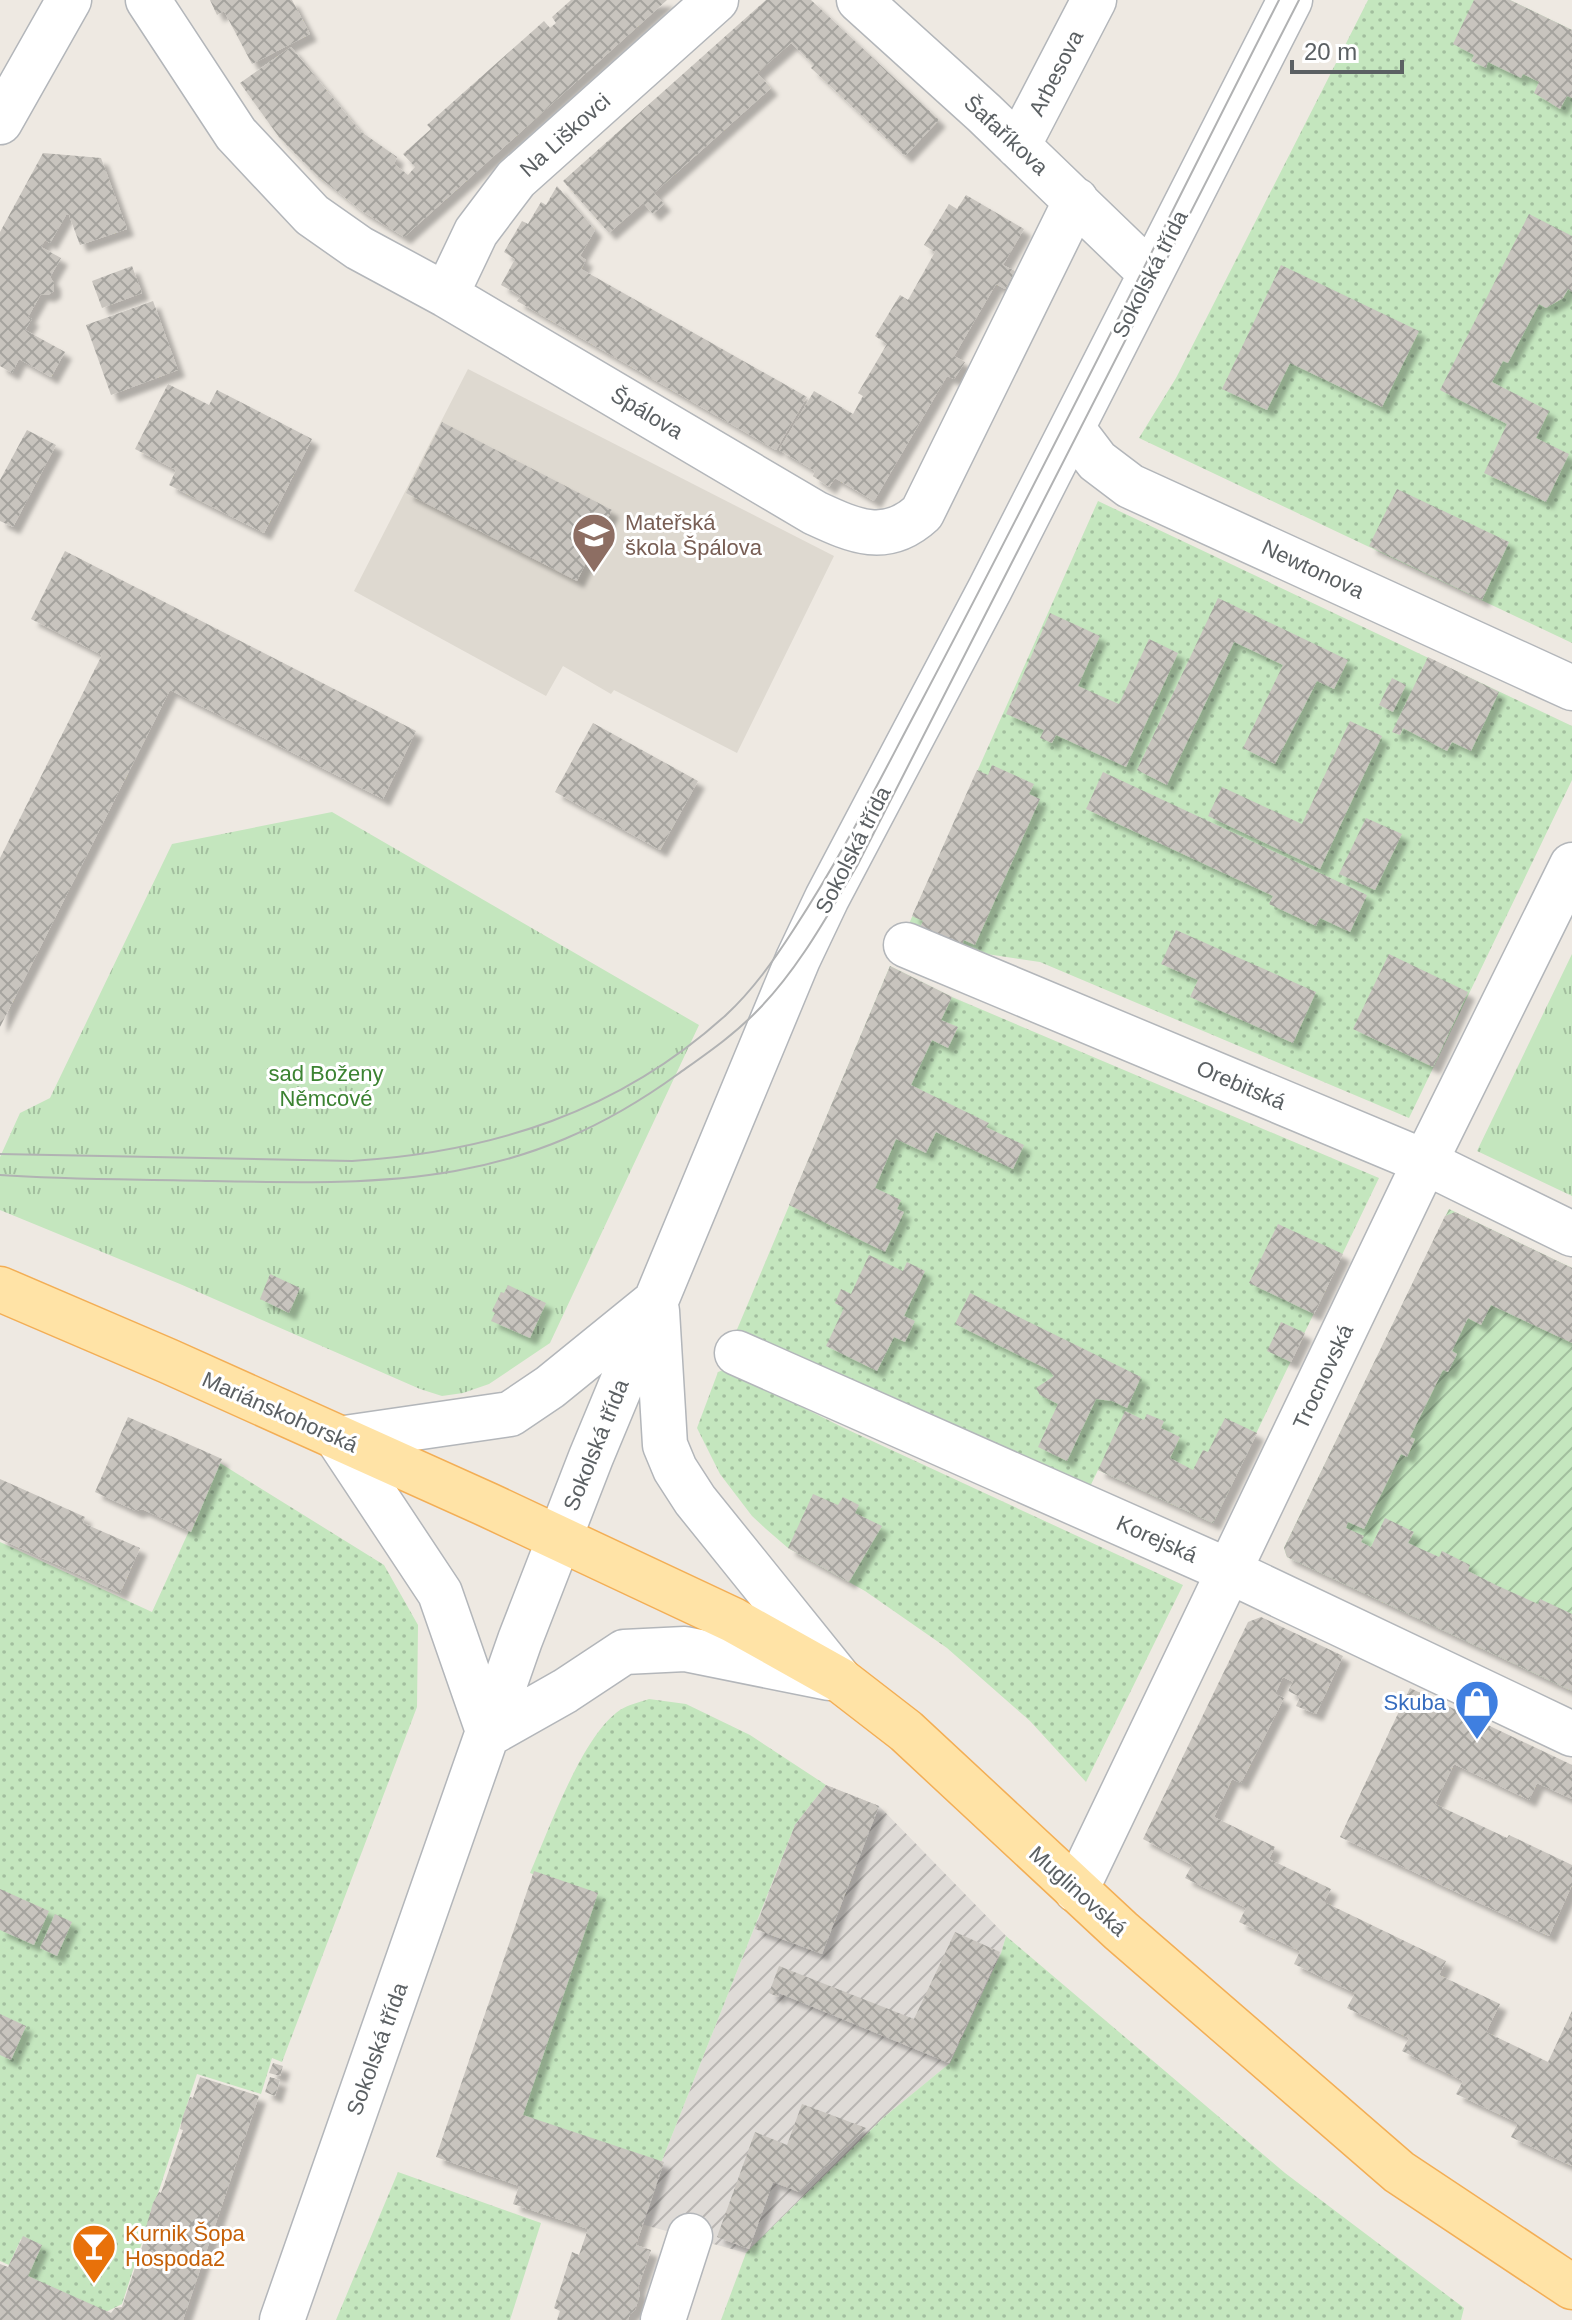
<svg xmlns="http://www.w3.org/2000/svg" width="1572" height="2320" font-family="Arial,sans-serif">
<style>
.industrial{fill:url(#industrial-furrows)}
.education{fill:#ded9d0}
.grass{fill:url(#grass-dots)}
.park{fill:url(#park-tufts)}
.garden{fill:url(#garden-furrows)}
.building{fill:url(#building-cross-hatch);filter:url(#shadow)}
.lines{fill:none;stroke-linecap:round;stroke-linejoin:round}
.minor-casing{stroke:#b3b6ba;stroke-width:47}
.major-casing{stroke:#f3ae55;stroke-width:47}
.minor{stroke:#fff;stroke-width:44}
.major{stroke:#ffe3a6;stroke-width:44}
.tram{stroke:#b1b2b3;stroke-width:2}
.labels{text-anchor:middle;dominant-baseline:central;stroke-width:6;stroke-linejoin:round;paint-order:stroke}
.street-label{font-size:22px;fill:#5b6063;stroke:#fff}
.education-label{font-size:22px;fill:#785e54;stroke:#fff;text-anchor:start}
.park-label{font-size:22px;fill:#3c8332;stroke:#fff}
.shop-label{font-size:22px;fill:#366cbe;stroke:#fff;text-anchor:end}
.food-label{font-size:22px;fill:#c56008;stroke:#fff;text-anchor:start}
</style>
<defs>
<pattern id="industrial-furrows" width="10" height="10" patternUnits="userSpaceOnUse" patternTransform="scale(2)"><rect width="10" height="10" fill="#dfdbd7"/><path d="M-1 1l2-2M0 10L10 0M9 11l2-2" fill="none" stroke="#b8b5b2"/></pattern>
<pattern id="grass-dots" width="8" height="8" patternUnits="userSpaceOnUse" patternTransform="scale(2)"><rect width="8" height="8" fill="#c4e6be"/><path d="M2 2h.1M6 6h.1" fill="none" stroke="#a2be9e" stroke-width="1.8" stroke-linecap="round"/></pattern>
<pattern id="park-tufts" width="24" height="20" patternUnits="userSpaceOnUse" patternTransform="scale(2)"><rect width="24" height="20" fill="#c4e6be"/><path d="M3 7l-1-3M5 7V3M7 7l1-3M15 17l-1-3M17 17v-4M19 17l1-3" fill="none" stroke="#a2be9e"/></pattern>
<pattern id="garden-furrows" width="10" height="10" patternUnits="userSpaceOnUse" patternTransform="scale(2)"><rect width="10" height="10" fill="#c4e6be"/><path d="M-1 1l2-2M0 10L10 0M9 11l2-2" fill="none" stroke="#a2be9e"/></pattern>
<pattern id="building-cross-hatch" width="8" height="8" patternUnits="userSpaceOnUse" patternTransform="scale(2)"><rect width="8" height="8" fill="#c8c4be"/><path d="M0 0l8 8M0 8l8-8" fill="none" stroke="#a5a39e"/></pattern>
<filter id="shadow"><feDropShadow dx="7" dy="7" stdDeviation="2" flood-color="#0004"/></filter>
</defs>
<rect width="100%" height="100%" fill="#eee9e2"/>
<path class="industrial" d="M 826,1785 L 879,1806 L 1006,1936 L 1001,1953 L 950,2063 L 884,2117 L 746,2253 L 641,2224 L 661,2163 L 795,1825 Z"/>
<path class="education" d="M 468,369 L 834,556 L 737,753 L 614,690 L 611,694 L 563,666 L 546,696 L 354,591 Z"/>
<path class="grass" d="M 1368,0 L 1510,0 L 1572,30 L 1572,643 L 1139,438 L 1176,378 Z
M 1098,501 L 1572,726 L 1572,780 L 1409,1118 L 1040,962 L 960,950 L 908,926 Z
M 890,966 L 952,997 L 1379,1178 L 1213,1523 L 1098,1470 L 1084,1499 L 733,1339 Z
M 726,1369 L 844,1428 L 1183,1585 L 1086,1782 L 1030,1721 L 947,1648 L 865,1591 L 788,1548 L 766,1529 L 752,1516 L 720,1474 L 697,1428 L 718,1372 Z
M 220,1463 L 384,1565 L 418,1625 L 417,1707 L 282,2062 L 272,2058 L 261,2094 L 197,2074 L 122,2304 L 106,2312 L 25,2278 L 39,2246 L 21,2239 L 9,2265 L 0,2261 L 0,1542 L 152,1612 Z
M 649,1699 L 686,1704 L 750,1735 L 826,1785 L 795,1825 L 661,2163 L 520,2116 L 593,1895 L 530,1873 C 549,1830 581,1737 620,1710 C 628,1705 640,1702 649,1699 Z
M 1006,1936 L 1285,2173 L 1464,2308 L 1461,2320 L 721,2320 L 746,2253 L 884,2117 L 950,2063 L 1001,1953 Z
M 398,2172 L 541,2223 L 510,2320 L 336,2320 Z"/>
<path class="park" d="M 332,812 L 699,1025 L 550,1343 L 489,1384 L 463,1393 L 442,1396 L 420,1389 L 180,1284 L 0,1210 L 0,1157 L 20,1113 L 50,1098 L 172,844 Z
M 1572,954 L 1572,1196 L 1477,1151 Z"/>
<path class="garden" d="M 1449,1209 L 1572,1268 L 1572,1691 L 1287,1557 L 1284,1548 Z"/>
<path class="building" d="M 210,0 L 292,0 L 310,34 L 252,64 L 224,11 L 217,15 Z
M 571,0 L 667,0 L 404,237 L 362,211 L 314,173 L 279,137 L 240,83 L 291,47 L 360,131 L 397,157 L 394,164 L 408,175 L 415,167 L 403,154 L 431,129 L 427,125 L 544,21 L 550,28 L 556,23 L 552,17 Z
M 766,0 L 811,0 L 939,120 L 905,156 L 811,68 L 814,65 L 791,43 L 757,73 L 771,88 L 654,193 L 664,204 L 653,214 L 643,203 L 609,233 L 563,181 Z
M 1474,0 L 1510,0 L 1572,30 L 1572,98 L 1567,96 L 1560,109 L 1534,93 L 1539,82 L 1523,74 L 1521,78 L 1488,62 L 1486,68 L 1471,61 L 1474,55 L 1453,44 Z
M 43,153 L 101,158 L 127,229 L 80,245 L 69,215 L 66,215 L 50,243 L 45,240 L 41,247 L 61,258 L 50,277 L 54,283 L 54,291 L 48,295 L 41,294 L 28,317 L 32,319 L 25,330 L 65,352 L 51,377 L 19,359 L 12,373 L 0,366 L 0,232 Z
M 557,186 L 595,230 L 580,256 L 586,260 L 581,269 L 807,397 L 776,450 L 517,301 L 521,296 L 501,285 L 515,259 L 504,252 L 522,221 L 528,224 L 541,202 L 546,205 Z
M 966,195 L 1024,229 L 1003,265 L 1015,271 L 1005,289 L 996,284 L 954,356 L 965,362 L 954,379 L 947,376 L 874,501 L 835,478 L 829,487 L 813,476 L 815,471 L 779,450 L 814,391 L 853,414 L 863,396 L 858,393 L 887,344 L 875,336 L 900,295 L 908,300 L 935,252 L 924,245 L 949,204 L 957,209 Z
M 1529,214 L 1572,236 L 1572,292 L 1568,289 L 1563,298 L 1546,308 L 1539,304 L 1508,363 L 1503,361 L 1492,382 L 1549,411 L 1536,438 L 1569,454 L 1546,502 L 1484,473 L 1507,424 L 1440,390 Z
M 1281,265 L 1419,331 L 1382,407 L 1290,363 L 1267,410 L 1222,389 Z
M 132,266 L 142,293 L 102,308 L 92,281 Z
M 153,301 L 178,370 L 111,395 L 86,325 Z
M 168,384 L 209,405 L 217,390 L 312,439 L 264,533 L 169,485 L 176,470 L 135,449 Z
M 442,422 L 612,510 L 577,581 L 406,493 Z
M 27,430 L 56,445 L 13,527 L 0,521 L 0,480 Z
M 1397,489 L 1509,542 L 1482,600 L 1369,546 Z
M 65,551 L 416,731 L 383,799 L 170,690 L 0,1027 L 0,858 L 102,655 L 31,619 Z
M 1218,598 L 1348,660 L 1334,689 L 1317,681 L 1275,764 L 1243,748 L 1283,665 L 1234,642 L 1167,785 L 1137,770 Z
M 1050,613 L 1100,636 L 1078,686 L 1119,704 L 1149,639 L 1178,653 L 1126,767 L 1056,735 L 1052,743 L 1040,738 L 1044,730 L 1006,714 Z
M 1428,657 L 1499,692 L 1471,751 L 1452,742 L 1447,751 L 1403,728 L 1400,735 L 1392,732 Z
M 1392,678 L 1406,685 L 1393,712 L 1379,705 Z
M 1350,721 L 1382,736 L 1320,869 L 1208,816 L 1222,787 L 1302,824 Z
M 593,723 L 698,781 L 660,850 L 555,792 Z
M 992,765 L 1034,784 L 1029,794 L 1040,799 L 975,945 L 964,940 L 960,950 L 918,931 L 923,921 L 912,916 L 977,770 L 988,775 Z
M 1103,772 L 1367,895 L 1350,932 L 1320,918 L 1316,926 L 1269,904 L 1273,896 L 1086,809 Z
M 1366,818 L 1402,834 L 1375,890 L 1339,874 Z
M 1176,930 L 1316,992 L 1293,1043 L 1190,997 L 1198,980 L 1161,964 Z
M 1389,954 L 1468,992 L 1433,1067 L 1353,1029 Z
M 890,966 L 952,997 L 941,1020 L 958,1027 L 948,1048 L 932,1040 L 911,1085 L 989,1123 L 986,1127 L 1024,1145 L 1013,1169 L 936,1132 L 926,1153 L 896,1139 L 875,1188 L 901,1200 L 897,1209 L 904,1212 L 885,1252 L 789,1205 Z
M 1455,1212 L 1572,1268 L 1572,1343 L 1491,1305 L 1481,1325 L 1468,1318 L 1452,1351 L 1457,1354 L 1448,1372 L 1443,1370 L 1410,1437 L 1415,1439 L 1407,1457 L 1401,1454 L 1364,1529 L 1348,1522 L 1346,1528 L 1364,1536 L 1361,1542 L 1371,1547 L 1385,1518 L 1414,1532 L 1408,1543 L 1439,1557 L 1442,1551 L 1470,1565 L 1468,1571 L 1498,1586 L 1538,1604 L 1540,1599 L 1572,1614 L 1572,1691 L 1287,1557 L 1284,1548 L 1445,1216 Z
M 1278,1224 L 1343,1254 L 1314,1314 L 1249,1283 Z
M 869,1255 L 903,1271 L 907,1262 L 925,1271 L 904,1316 L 915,1321 L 905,1342 L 894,1337 L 877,1371 L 826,1346 L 844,1308 L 835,1303 L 841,1289 L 851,1294 Z
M 270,1274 L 300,1288 L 289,1313 L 260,1299 Z
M 508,1285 L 546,1303 L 530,1338 L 491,1321 L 495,1313 L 492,1311 L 501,1292 L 504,1293 Z
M 970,1293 L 1141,1377 L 1127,1408 L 1112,1401 L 1096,1399 L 1067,1461 L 1038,1447 L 1058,1404 L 1040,1395 L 1036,1388 L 1054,1376 L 1049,1370 L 955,1324 Z
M 1281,1322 L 1305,1333 L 1291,1362 L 1267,1351 Z
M 1125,1411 L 1144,1420 L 1147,1414 L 1164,1421 L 1161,1428 L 1180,1437 L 1170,1458 L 1193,1470 L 1203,1450 L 1208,1452 L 1225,1418 L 1257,1433 L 1213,1523 L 1098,1470 Z
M 128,1417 L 222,1459 L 191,1532 L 142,1509 L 136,1511 L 95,1492 Z
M 0,1479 L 85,1517 L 83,1523 L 140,1548 L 120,1593 L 0,1539 Z
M 813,1494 L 838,1505 L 843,1497 L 859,1505 L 855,1513 L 882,1526 L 849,1582 L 788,1548 Z
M 1261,1617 L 1343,1656 L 1316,1714 L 1296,1706 L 1300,1697 L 1288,1691 L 1293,1682 L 1283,1677 L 1275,1694 L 1284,1698 L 1241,1783 L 1232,1779 L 1214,1817 L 1275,1847 L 1269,1859 L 1331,1889 L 1324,1902 L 1446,1961 L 1439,1975 L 1500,2004 L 1486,2032 L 1548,2062 L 1572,2011 L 1572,2166 L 1511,2137 L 1518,2123 L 1456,2094 L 1463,2081 L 1402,2051 L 1409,2038 L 1347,2008 L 1355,1993 L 1294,1964 L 1300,1951 L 1239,1922 L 1246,1908 L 1185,1878 L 1192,1865 L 1143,1839 L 1248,1622 Z
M 1410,1688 L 1572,1765 L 1572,1799 L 1537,1783 L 1529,1800 L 1454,1764 L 1435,1804 L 1507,1838 L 1509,1835 L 1572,1865 L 1572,1885 L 1549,1936 L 1340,1837 Z
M 826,1785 L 879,1806 L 822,1954 L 755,1929 L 795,1825 Z
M 534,1871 L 598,1893 L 523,2115 L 664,2162 L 636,2245 L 651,2250 L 638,2288 L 640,2294 L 635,2310 L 630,2314 L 628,2320 L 557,2320 L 560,2311 L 554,2308 L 572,2252 L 579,2255 L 588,2229 L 513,2204 L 519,2186 L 436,2157 Z
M 0,1889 L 49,1911 L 34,1945 L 0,1930 Z
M 55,1914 L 72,1922 L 57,1956 L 40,1948 Z
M 955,1932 L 1000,1952 L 949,2063 L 779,1993 L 778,1997 L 769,1993 L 779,1966 L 914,2019 Z
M 0,2014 L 26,2026 L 11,2060 L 0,2055 Z
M 273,2063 L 283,2066 L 280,2076 L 269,2073 Z
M 200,2077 L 259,2096 L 183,2320 L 0,2320 L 0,2264 L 8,2267 L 23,2236 L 42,2245 L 28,2276 L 111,2313 L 115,2308 L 122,2307 L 146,2235 L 144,2234 L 153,2203 L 159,2192 L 161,2193 L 183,2130 L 180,2129 L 183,2116 L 190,2097 L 193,2098 Z
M 270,2077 L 280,2080 L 275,2096 L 265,2092 Z
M 802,2104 L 866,2128 L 799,2192 L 773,2182 L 749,2249 L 717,2237 L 755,2132 L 787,2145 Z"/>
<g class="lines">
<g class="minor-casing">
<path id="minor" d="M 148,0 L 236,134 L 312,215 L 359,248 L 446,295 L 815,513 C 854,531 886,546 922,513 L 1076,200
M 859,0 L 984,113 L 1150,273
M 0,122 L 69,0
M 1018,146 L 1094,0
M 446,295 L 476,232 L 516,179 L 716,0
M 1072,428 L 1097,461 L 1130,486 L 1572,688
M 906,945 L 1425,1162 L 1572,1234
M 657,1311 L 665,1445 L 675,1469 L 695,1500 L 840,1680
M 737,1353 L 1231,1572 L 1572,1734
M 489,1734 L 440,1593 L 338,1439 L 510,1414 L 550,1387 L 651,1305
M 489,1734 L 565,1691 L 624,1652 L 685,1649 L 829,1678
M 1076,1890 L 1425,1162 L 1572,865
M 282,2320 L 520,1640 L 591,1457 L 798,959 L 827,898 L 990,589 L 1290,0
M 663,2320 L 690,2236"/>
</g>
<g class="major-casing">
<path id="major" d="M 0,1289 L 168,1361 L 488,1505 L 733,1620 L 840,1680 L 906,1731 L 1121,1931 L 1399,2172 L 1572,2287"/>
</g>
<use href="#minor" class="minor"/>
<use href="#major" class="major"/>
<path class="tram" d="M 0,1154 L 352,1161 C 493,1152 619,1112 726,1015 C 753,990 774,960 794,929 C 842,856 880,779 921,702 C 1044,470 1160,234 1279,0
M 0,1175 C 70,1180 141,1179 212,1181 C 393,1185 524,1186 678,1074 C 706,1054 734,1035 758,1010 C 799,968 827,916 857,866 L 1299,0"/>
</g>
<defs>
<g id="school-pin" transform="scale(2.3)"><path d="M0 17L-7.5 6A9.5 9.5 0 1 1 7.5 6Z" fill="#8d6e63" stroke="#fff"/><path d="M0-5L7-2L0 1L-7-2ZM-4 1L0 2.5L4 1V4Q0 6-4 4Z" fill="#fff"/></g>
<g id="shop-pin" transform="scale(2.3)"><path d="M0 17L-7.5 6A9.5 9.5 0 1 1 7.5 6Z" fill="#3f7fe0" stroke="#fff"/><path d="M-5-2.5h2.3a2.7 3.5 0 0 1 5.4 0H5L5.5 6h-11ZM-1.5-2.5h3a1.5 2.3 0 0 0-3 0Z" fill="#fff"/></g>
<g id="bar-pin" transform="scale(2.3)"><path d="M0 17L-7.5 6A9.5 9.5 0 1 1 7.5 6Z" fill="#e8710a" stroke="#fff"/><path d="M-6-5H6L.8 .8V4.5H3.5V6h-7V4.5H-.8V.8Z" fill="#fff"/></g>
</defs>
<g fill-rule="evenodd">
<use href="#school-pin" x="594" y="535"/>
<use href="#shop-pin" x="1477" y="1702"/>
<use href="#bar-pin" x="94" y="2246"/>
</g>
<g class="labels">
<g class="street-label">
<text transform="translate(1056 73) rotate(-63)">Arbesova</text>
<text transform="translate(565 135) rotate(-42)">Na Liškovci</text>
<text transform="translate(1006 135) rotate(43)">Šafaříkova</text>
<text transform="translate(1150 274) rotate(-63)">Sokolská třída</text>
<text transform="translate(647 413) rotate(31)">Špálova</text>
<text transform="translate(1313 569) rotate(25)">Newtonova</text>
<text transform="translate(853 850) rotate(-63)">Sokolská třída</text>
<text transform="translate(1241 1085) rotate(23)">Orebitská</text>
<text transform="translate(1323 1377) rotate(-65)">Trocnovská</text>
<text transform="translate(280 1412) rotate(24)">Mariánskohorská</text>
<text transform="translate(596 1445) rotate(-68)">Sokolská třída</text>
<text transform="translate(1157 1539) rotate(24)">Korejská</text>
<text transform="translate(1078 1891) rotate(42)">Muglinovská</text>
<text transform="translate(377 2049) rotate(-70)">Sokolská třída</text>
</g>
<g class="education-label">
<text x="625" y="522">Mateřská<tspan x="625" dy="25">škola Špálova</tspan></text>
</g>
<g class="park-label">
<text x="326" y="1073">sad Boženy<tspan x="326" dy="25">Němcové</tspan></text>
</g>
<g class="shop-label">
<text x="1446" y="1702">Skuba</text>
</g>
<g class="food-label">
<text x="125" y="2233">Kurnik Šopa<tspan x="125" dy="25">Hospoda2</tspan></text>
</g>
</g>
<path d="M1292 60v12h110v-12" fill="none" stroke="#5b6063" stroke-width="4"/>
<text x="1304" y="60" font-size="24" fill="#5b6063" stroke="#ffffff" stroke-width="6" paint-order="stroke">20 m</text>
</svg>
